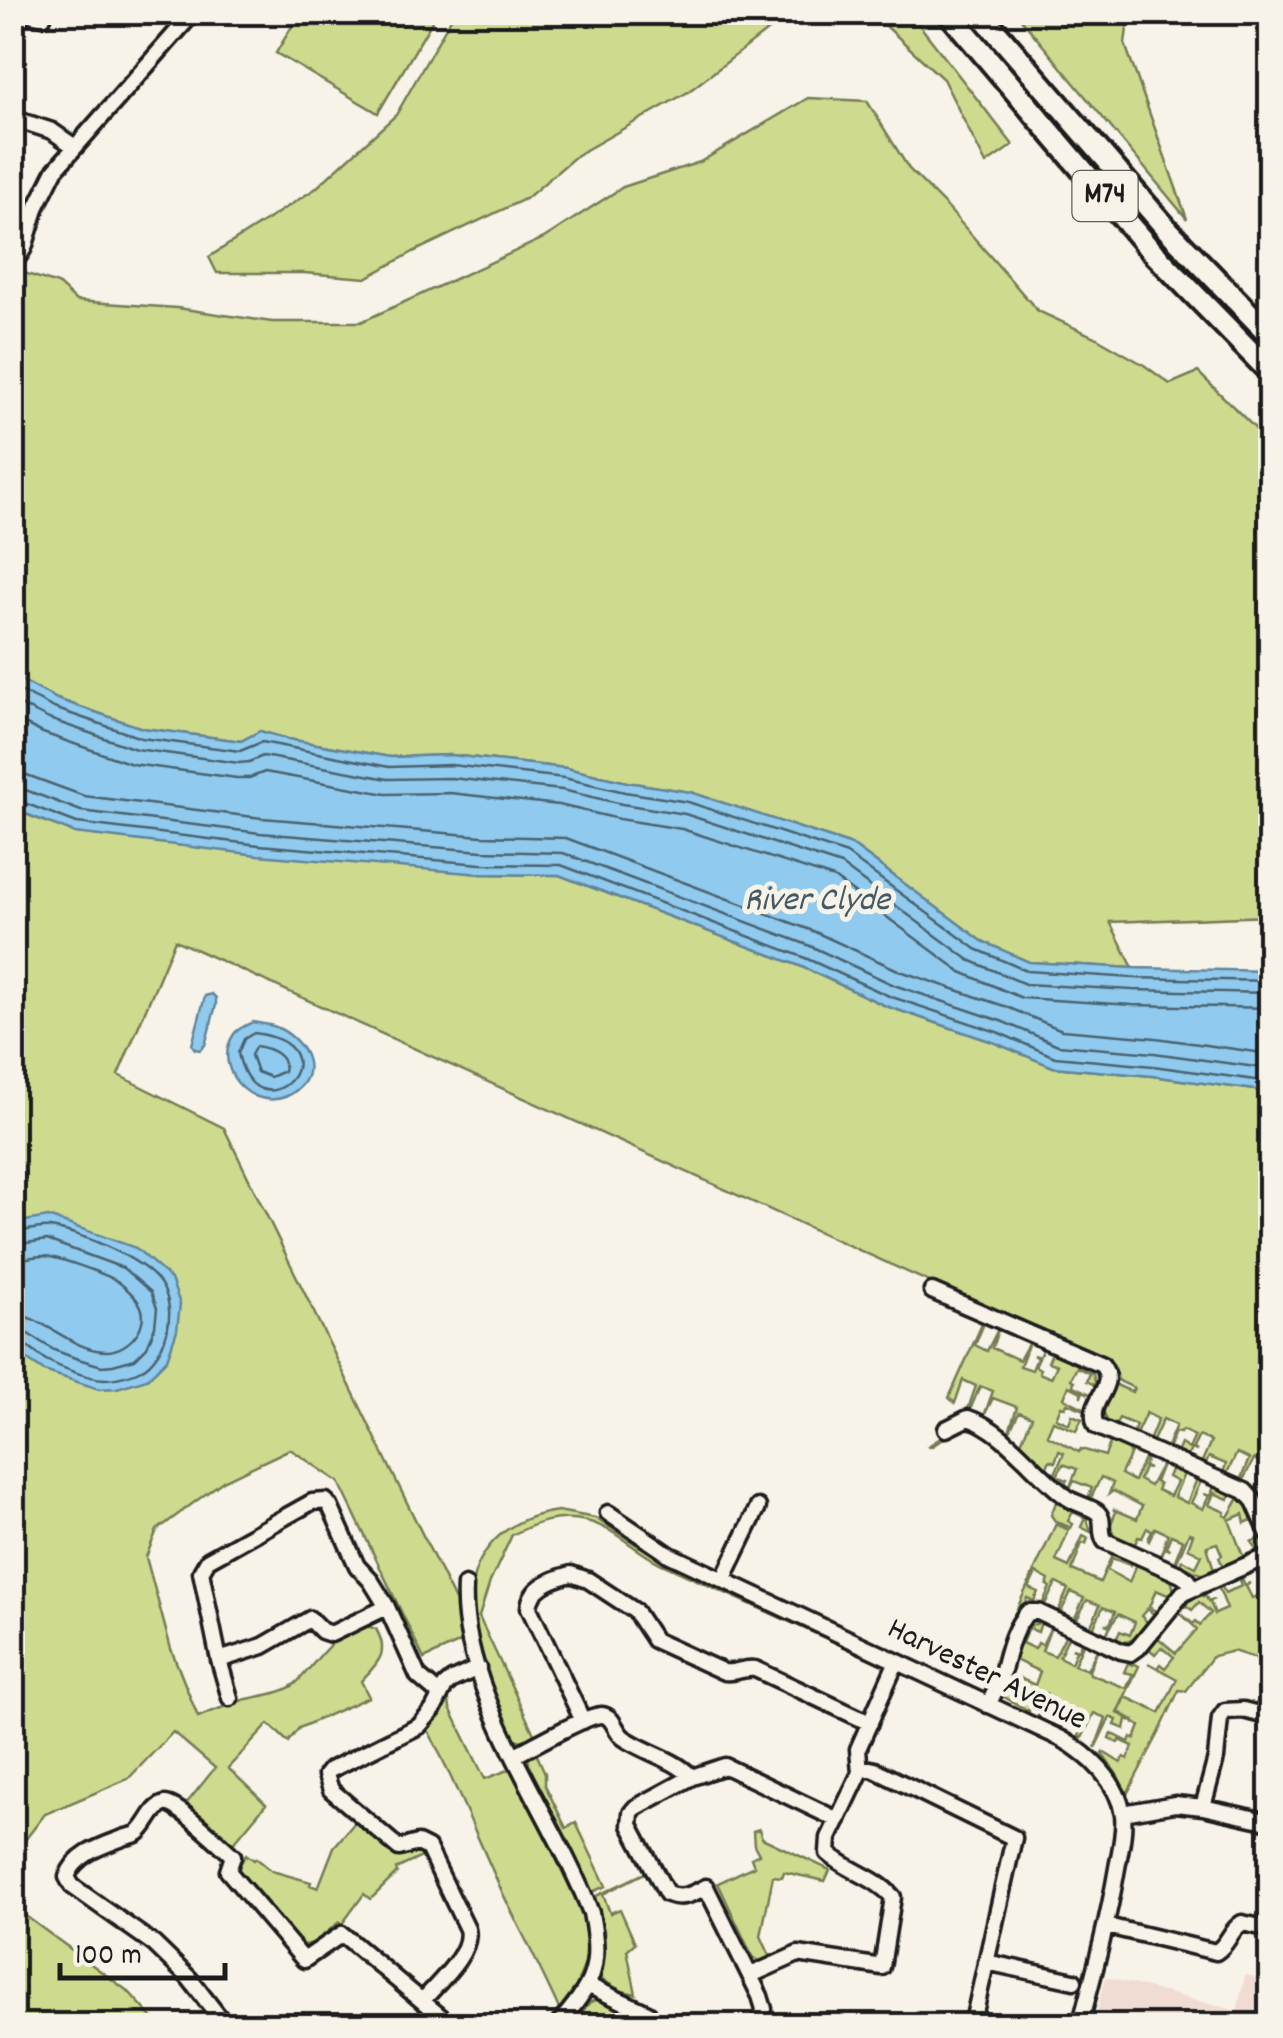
<svg xmlns="http://www.w3.org/2000/svg" width="1283" height="2038" font-family="Dekko,sans-serif">
<style>
.built{fill:#f1dcd4}
.green{fill:#cedb8e;stroke:#757c55;stroke-width:2.5}
.water{fill:#90cbef;stroke:#62859b;stroke-width:2.5}
.lines{fill:none;stroke-linecap:round;stroke-linejoin:round}
.shore{stroke:#4a6270;stroke-width:2.5}
.stream{stroke:#62859b;stroke-width:4}
.minor-casing{stroke:#1c1c1c;stroke-width:21}
.highway-casing{stroke:#1c1c1c;stroke-width:28}
.minor{stroke:#f7f3e8;stroke-width:14}
.highway{stroke:#f7f3e8;stroke-width:20}
.labels{text-anchor:middle;dominant-baseline:central;stroke-width:10;stroke-linejoin:round;paint-order:stroke}
.shield{fill:#f7f3e8;stroke:#5e5c59;stroke-width:2.5}
.shield-label{font-size:30px;font-weight:bold;fill:#1c1c1c}
.street-label{font-size:32px;fill:#1c1c1c;stroke:#f7f3e8}
.water-label{font-size:35px;font-style:italic;fill:#455966;stroke:#f7f3e8}
</style>
<rect width="100%" height="100%" fill="#f7f3e8"/>
<filter id="ink" filterUnits="userSpaceOnUse"><feTurbulence type="fractalNoise" baseFrequency=".01" numOctaves="2"/><feDisplacementMap in="SourceGraphic" scale="20" xChannelSelector="R" yChannelSelector="G"/><feConvolveMatrix kernelMatrix="1 2 1 2 8 2 1 2 1" color-interpolation-filters="sRGB"/></filter>
<g filter="url(#ink)">
<path class="built" d="M 1245,1975 L 1270,1980 L 1270,2025 L 1093,2025 L 1106,1977 L 1237,2011 Z"/>
<path class="green" d="M 300,13 L 300,12 L 437,13 L 378,113 L 276,53 Z
M 454,13 L 454,12 L 807,13 L 767,31 L 688,92 L 577,155 L 527,198 L 415,251 L 366,278 L 304,273 L 217,273 L 209,257 L 315,189 L 396,115 Z
M 872,13 L 910,13 L 1013,145 L 986,164 L 943,79 Z
M 1016,13 L 1129,13 L 1125,44 L 1187,219 Z
M 808,98 L 867,101 L 909,169 L 947,207 L 1038,311 L 1097,338 L 1144,365 L 1170,384 L 1198,372 L 1270,443 L 1270,916 L 1110,922 L 1133,968 L 1029,962 L 982,941 L 852,845 L 690,792 L 627,782 L 566,768 L 451,755 L 390,757 L 288,739 L 260,731 L 241,741 L 142,728 L 57,699 L 13,676 L 12,269 L 58,284 L 76,301 L 177,308 L 272,322 L 361,322 L 544,238 L 623,187 L 700,162 Z
M 12,809 L 75,833 L 481,874 L 559,875 L 800,966 L 886,1006 L 993,1042 L 1053,1067 L 1152,1076 L 1270,1092 L 1270,1468 L 1268,1467 L 1263,1479 L 1270,1482 L 1270,1488 L 1260,1492 L 1256,1488 L 1266,1464 L 1254,1459 L 1242,1482 L 1240,1481 L 1249,1459 L 1237,1453 L 1226,1475 L 1223,1473 L 1226,1464 L 1209,1457 L 1205,1466 L 1201,1464 L 1211,1441 L 1199,1436 L 1193,1448 L 1197,1451 L 1191,1449 L 1187,1458 L 1177,1453 L 1181,1444 L 1189,1449 L 1195,1436 L 1182,1430 L 1180,1433 L 1175,1432 L 1168,1449 L 1166,1449 L 1176,1425 L 1163,1419 L 1152,1443 L 1149,1441 L 1158,1419 L 1146,1413 L 1135,1436 L 1133,1434 L 1136,1425 L 1119,1418 L 1115,1426 L 1108,1424 L 1103,1410 L 1114,1384 L 1132,1392 L 1134,1388 L 1113,1378 L 1108,1363 L 175,940 L 118,1075 L 224,1128 L 456,1603 L 463,1641 L 424,1659 L 339,1482 L 290,1449 L 223,1481 L 157,1530 L 146,1557 L 171,1649 L 198,1717 C 213,1711 228,1705 243,1700 C 258,1696 284,1694 296,1683 C 317,1664 342,1615 376,1629 C 390,1653 378,1663 361,1681 L 369,1697 L 299,1728 L 288,1742 L 269,1724 L 228,1768 L 266,1804 L 232,1845 L 186,1804 L 215,1768 L 173,1732 L 128,1779 L 45,1814 L 22,1844 L 12,1837 Z
M 983,1322 L 984,1323 L 975,1345 L 987,1351 L 998,1329 L 992,1348 L 1019,1360 L 1029,1342 L 1020,1366 L 1032,1370 L 1037,1358 L 1033,1355 L 1039,1357 L 1043,1348 L 1035,1366 L 1040,1369 L 1039,1373 L 1051,1378 L 1057,1365 L 1048,1362 L 1052,1353 L 1092,1370 L 1096,1386 L 1087,1381 L 1090,1373 L 1077,1367 L 1071,1379 L 1074,1381 L 1073,1386 L 1092,1395 L 1083,1391 L 1081,1397 L 1081,1392 L 1069,1386 L 1064,1398 L 1086,1409 L 1085,1410 L 1067,1403 L 1065,1407 L 1061,1406 L 1056,1418 L 1069,1424 L 1072,1415 L 1082,1419 L 1076,1431 L 1053,1421 L 1047,1435 L 1079,1452 L 1081,1449 L 1105,1456 L 1110,1443 L 1089,1432 L 1128,1449 L 1129,1453 L 1132,1451 L 1121,1474 L 1134,1481 L 1145,1457 L 1147,1458 L 1144,1467 L 1149,1469 L 1144,1468 L 1139,1480 L 1150,1486 L 1162,1464 L 1155,1482 L 1159,1485 L 1157,1490 L 1170,1496 L 1177,1482 L 1168,1477 L 1172,1468 L 1184,1474 L 1174,1497 L 1187,1503 L 1197,1479 L 1201,1481 L 1191,1503 L 1203,1509 L 1209,1496 L 1204,1494 L 1210,1496 L 1214,1487 L 1230,1494 L 1228,1499 L 1214,1493 L 1209,1505 L 1225,1512 L 1224,1515 L 1228,1517 L 1239,1498 L 1249,1507 L 1254,1519 L 1245,1523 L 1243,1514 L 1229,1520 L 1243,1556 L 1257,1550 L 1251,1542 L 1262,1537 L 1263,1540 L 1259,1551 L 1223,1567 L 1219,1557 L 1222,1555 L 1217,1543 L 1207,1546 L 1214,1570 L 1203,1575 L 1180,1565 L 1182,1560 L 1196,1567 L 1202,1555 L 1188,1548 L 1193,1534 L 1189,1533 L 1176,1564 L 1174,1563 L 1183,1540 L 1171,1535 L 1166,1547 L 1170,1550 L 1164,1548 L 1160,1557 L 1168,1534 L 1155,1528 L 1149,1541 L 1148,1540 L 1152,1530 L 1147,1528 L 1142,1538 L 1138,1537 L 1134,1546 L 1116,1538 L 1110,1526 L 1116,1512 L 1113,1509 L 1137,1519 L 1142,1506 L 1113,1491 L 1109,1494 L 1113,1483 L 1101,1477 L 1090,1500 L 1088,1499 L 1092,1488 L 1074,1481 L 1069,1489 L 1077,1469 L 1063,1464 L 1057,1476 L 1067,1480 L 1064,1485 L 1054,1476 L 1064,1453 L 1059,1451 L 1055,1462 L 1050,1460 L 1046,1469 L 1020,1445 L 1032,1417 L 1019,1412 L 1008,1435 L 1017,1407 L 993,1398 L 984,1416 L 993,1391 L 980,1386 L 970,1410 L 968,1409 L 976,1386 L 963,1380 L 955,1403 L 949,1398 Z
M 973,1424 L 988,1433 L 1061,1499 L 1059,1501 L 1061,1503 L 1064,1501 L 1084,1511 L 1083,1514 L 1086,1516 L 1091,1532 L 1081,1527 L 1085,1518 L 1073,1512 L 1068,1521 L 1073,1524 L 1071,1528 L 1055,1521 L 1051,1515 L 1057,1500 L 985,1435 C 961,1421 953,1434 930,1447 L 928,1446 L 961,1425 Z
M 558,1511 L 595,1518 L 664,1562 L 848,1646 L 879,1663 C 807,1629 733,1597 660,1563 C 635,1551 613,1527 586,1521 C 558,1515 537,1522 512,1535 L 490,1582 L 479,1617 L 534,1734 L 524,1741 L 517,1740 C 501,1721 494,1692 487,1669 C 482,1655 476,1640 473,1625 C 461,1563 497,1519 558,1511 Z
M 1056,1524 L 1069,1530 L 1056,1561 L 1069,1567 L 1083,1536 L 1088,1538 L 1086,1544 L 1082,1543 L 1072,1570 L 1100,1582 L 1113,1553 L 1131,1562 L 1130,1565 L 1112,1558 L 1107,1570 L 1129,1582 L 1137,1564 L 1171,1579 L 1174,1591 L 1170,1596 L 1156,1590 L 1149,1607 L 1157,1612 L 1155,1615 L 1147,1609 L 1141,1616 L 1148,1623 C 1139,1633 1131,1647 1116,1640 L 1120,1631 L 1130,1635 L 1135,1622 L 1118,1614 L 1106,1635 L 1110,1626 L 1105,1624 L 1110,1624 L 1115,1612 L 1103,1607 L 1093,1629 L 1090,1628 L 1100,1605 L 1087,1600 L 1076,1621 L 1074,1620 L 1084,1598 L 1071,1592 L 1060,1614 L 1058,1612 L 1068,1589 L 1056,1583 L 1044,1606 L 1042,1605 L 1050,1587 L 1047,1585 L 1049,1580 L 1036,1573 L 1029,1588 L 1038,1592 L 1034,1601 L 1027,1598 L 1002,1652 L 993,1684 L 990,1683 L 998,1650 Z
M 1256,1569 L 1264,1587 L 1269,1586 L 1270,1589 L 1270,1663 L 1233,1651 L 1213,1656 L 1186,1691 L 1179,1690 L 1159,1733 L 1127,1794 L 1116,1773 L 1102,1754 L 1103,1752 L 1121,1763 L 1124,1757 L 1128,1759 L 1133,1746 L 1120,1740 L 1118,1743 L 1109,1738 L 1111,1733 L 1129,1742 L 1131,1737 L 1135,1739 L 1140,1726 L 1127,1719 L 1125,1729 L 1115,1725 L 1117,1720 L 1110,1717 L 1095,1748 L 1106,1718 L 1094,1713 L 1082,1738 L 1079,1736 L 1083,1726 L 1066,1718 L 1061,1727 L 1058,1725 L 1061,1716 L 1045,1708 L 1040,1717 L 1038,1715 L 1047,1694 L 1043,1692 L 1038,1702 L 1033,1701 L 1029,1711 L 1004,1697 L 1010,1674 L 1035,1685 L 1040,1672 L 1013,1659 L 1027,1627 L 1041,1622 L 1038,1632 L 1028,1628 L 1022,1643 L 1035,1649 L 1038,1643 L 1042,1645 L 1051,1627 L 1042,1651 L 1055,1656 L 1066,1634 L 1069,1635 L 1059,1657 L 1071,1663 L 1076,1651 L 1072,1648 L 1078,1650 L 1082,1641 L 1084,1642 L 1074,1665 L 1087,1670 L 1098,1648 L 1089,1671 L 1090,1674 L 1126,1688 L 1133,1674 L 1124,1672 L 1128,1663 L 1133,1665 L 1135,1664 L 1139,1666 L 1117,1713 L 1135,1721 L 1119,1712 L 1126,1697 L 1160,1713 L 1177,1679 L 1148,1663 L 1157,1668 L 1160,1664 L 1165,1668 L 1174,1657 L 1162,1647 L 1155,1654 L 1148,1648 L 1157,1637 L 1176,1653 L 1197,1629 L 1178,1611 L 1193,1624 L 1196,1621 L 1200,1625 L 1211,1613 L 1199,1602 L 1192,1610 L 1184,1604 L 1200,1594 L 1203,1596 L 1204,1592 L 1208,1601 L 1214,1599 L 1210,1602 L 1215,1614 L 1227,1609 L 1218,1586 L 1221,1585 L 1225,1593 L 1242,1586 L 1239,1577 L 1241,1576 L 1245,1585 L 1250,1583 L 1246,1586 L 1252,1598 L 1264,1593 Z
M 448,1695 L 450,1708 L 485,1779 L 513,1768 L 582,1913 L 586,1930 L 588,1947 L 584,1966 L 576,1986 L 559,2009 C 542,1971 523,1935 505,1898 C 479,1842 456,1784 428,1730 L 439,1715 Z
M 536,1753 L 545,1773 L 545,1785 L 566,1828 L 576,1823 L 606,1886 L 592,1892 L 530,1770 L 528,1758 Z
M 356,1821 L 395,1854 L 417,1852 L 424,1856 L 396,1869 L 397,1873 L 374,1896 L 370,1899 L 364,1894 L 342,1924 L 339,1922 L 314,1943 L 304,1945 C 280,1925 265,1893 239,1873 L 239,1866 L 246,1854 L 254,1860 L 256,1858 L 272,1871 L 311,1882 L 310,1885 L 318,1888 L 334,1847 Z
M 759,1829 L 762,1838 L 830,1870 L 825,1881 L 784,1872 L 782,1877 L 773,1876 L 761,1936 L 770,1956 L 760,1961 L 753,1958 L 718,1883 L 754,1866 L 751,1858 L 759,1854 L 754,1845 L 753,1831 Z
M 647,1872 L 603,1894 L 610,1913 L 620,1909 L 635,1943 L 627,1950 L 636,1994 L 622,1991 L 601,1979 L 605,1952 L 604,1930 L 594,1897 Z
M 12,1906 L 129,1992 L 159,2025 L 13,2025 Z
M 596,2000 C 613,2007 635,2010 646,2025 L 571,2026 L 590,2002 Z"/>
<path class="water" d="M 13,676 L 57,699 L 142,728 L 241,741 L 260,731 L 288,739 L 390,757 L 451,755 L 566,768 L 627,782 L 690,792 L 852,845 L 982,941 L 1029,962 L 1133,968 L 1270,971 L 1270,1092 L 1152,1076 L 1053,1067 L 993,1042 L 886,1006 L 800,966 L 559,875 L 481,874 L 258,855 L 75,833 L 13,809 Z
M 212,994 L 216,998 L 216,1005 L 205,1045 L 200,1050 L 195,1049 L 192,1045 L 205,996 Z
M 253,1022 C 261,1024 269,1024 276,1027 C 299,1036 321,1066 300,1087 C 263,1123 208,1073 234,1034 C 238,1028 247,1025 253,1022 Z
M 48,1217 L 136,1248 L 171,1279 L 180,1304 L 177,1330 L 167,1359 L 147,1379 L 117,1388 L 99,1389 L 44,1371 L 13,1350 L 13,1223 Z"/>
<g class="lines">
<path class="shore" d="M 12,687 L 54,708 L 141,738 L 240,751 L 262,742 L 389,767 L 451,765 L 564,778 L 625,792 L 688,802 L 847,854 L 976,949 L 1027,971 L 1133,978 L 1270,981
M 12,701 L 49,719 L 136,749 L 239,763 L 249,762 L 263,756 L 388,779 L 451,778 L 562,790 L 622,804 L 685,814 L 841,865 L 969,960 L 1025,984 L 1132,990 L 1270,993
M 12,718 L 43,733 L 132,764 L 237,778 L 249,778 L 265,772 L 386,794 L 450,793 L 559,805 L 619,819 L 682,829 L 834,878 L 961,972 L 1022,998 L 1132,1005 L 1270,1008
M 12,773 L 27,775 L 84,796 L 262,818 L 482,836 L 566,838 L 813,931 L 900,971 L 1007,1007 L 1062,1030 L 1156,1038 L 1270,1054
M 12,788 L 23,789 L 81,811 L 260,833 L 482,851 L 563,853 L 808,945 L 894,985 L 1001,1021 L 1058,1045 L 1154,1053 L 1270,1069
M 12,801 L 19,801 L 77,823 L 259,845 L 481,864 L 561,865 L 803,957 L 889,996 L 997,1032 L 1055,1057 L 1153,1066 L 1270,1082
M 254,1033 C 352,1046 257,1142 238,1053 L 244,1039 Z
M 256,1046 C 269,1048 288,1055 284,1071 L 270,1077 L 257,1072 L 251,1055 Z
M 12,1232 C 25,1232 39,1226 50,1228 C 81,1233 149,1260 163,1288 C 177,1313 166,1356 141,1370 C 132,1375 115,1379 104,1379 C 87,1378 61,1368 46,1360 C 35,1353 26,1343 12,1342
M 12,1245 L 47,1240 L 123,1268 L 151,1292 L 157,1308 L 155,1326 L 147,1347 L 135,1359 L 113,1365 L 102,1366 L 78,1359 L 54,1350 L 25,1332 L 12,1330
M 12,1260 C 23,1260 33,1256 43,1256 C 56,1256 105,1274 117,1281 C 124,1286 135,1296 139,1303 C 152,1323 129,1352 105,1351 C 71,1350 44,1316 12,1314"/>
<path class="stream" d="M 12,1581 L 20,1634 L 12,1729"/>
<g class="minor-casing">
<path id="minor" d="M 22,12 L 43,17
M 12,118 L 52,131 L 75,147
M 12,258 L 19,256 L 24,248 L 37,206 L 55,170 L 194,12
M 932,1291 L 1102,1365 C 1119,1387 1085,1401 1096,1426 L 1245,1491 L 1254,1501 L 1270,1537
M 946,1429 L 968,1418 C 1006,1430 1035,1475 1068,1498 C 1076,1504 1089,1506 1097,1512 C 1106,1520 1098,1530 1105,1541 L 1181,1575 L 1188,1580 L 1193,1588
M 608,1513 L 670,1555 L 1062,1739 C 1089,1755 1118,1781 1123,1815 C 1125,1832 1120,1851 1117,1868 C 1108,1921 1094,1973 1080,2026
M 723,1580 L 758,1507
M 465,1585 C 459,1693 553,1813 591,1913 C 602,1969 593,1984 557,2026
M 387,1607 L 331,1634 L 322,1631 L 310,1619 L 263,1646 L 219,1660 L 201,1572 L 208,1560 L 312,1502 L 326,1501 L 330,1506 L 357,1566 L 371,1581 L 387,1607 L 418,1676 L 439,1694
M 219,1660 L 230,1698
M 988,1705 C 993,1695 999,1685 1002,1674 C 1008,1652 1012,1629 1028,1612 L 1038,1612 L 1121,1651 L 1131,1653 L 1138,1648 L 1183,1593 L 1261,1559 L 1270,1557
M 583,1721 L 529,1608 C 530,1587 553,1579 571,1574 L 588,1580 L 635,1611 L 654,1640 L 724,1672 C 735,1674 743,1667 755,1669 L 870,1723
M 515,1755 C 532,1747 588,1714 602,1715 C 614,1716 615,1732 624,1738 C 646,1753 673,1758 692,1777 L 725,1766 L 838,1820
M 861,1767 L 875,1770 L 1014,1838 L 972,2026
M 692,1777 L 635,1808 L 631,1813 L 630,1825 L 667,1894 C 683,1900 692,1894 706,1887 L 760,1996 L 764,2009 L 760,2026
M 1203,1807 L 1216,1758 L 1220,1718 L 1225,1711 L 1243,1710 L 1270,1717
M 1123,1813 L 1175,1804 L 1203,1807 L 1270,1822
M 1107,1926 L 1216,1952 C 1229,1944 1229,1931 1242,1923 L 1270,1929
M 986,1962 L 1074,1981
M 751,1975 L 798,1954 L 882,1967 L 893,1897 C 874,1876 849,1872 828,1853 L 829,1838 L 860,1773 L 858,1749 L 896,1663
M 589,1986 L 648,2013 L 654,2026
M 424,1999 C 439,1982 473,1952 467,1929 L 428,1848 L 418,1843 L 399,1848 L 331,1790 L 326,1775 L 330,1770 L 419,1726 L 433,1710 L 445,1686 L 452,1680 L 478,1668
M 226,2026 L 189,1978 L 154,1944 L 72,1886 L 67,1877 C 75,1854 102,1846 123,1838 C 128,1836 134,1836 138,1833 C 148,1826 152,1807 165,1804 C 176,1802 223,1847 233,1856 L 228,1871 L 304,1960 L 342,1934 L 452,2026"/>
</g>
<g class="highway-casing">
<path id="highway" d="M 948,12 L 1147,246 L 1270,372
M 979,12 L 1166,228 L 1270,335"/>
</g>
<use href="#minor" class="minor"/>
<use href="#highway" class="highway"/>
</g>
</g>
<g class="labels">
<rect class="shield" x="1072.5" y="171" width="65" height="50" rx="8"/>
<g class="shield-label">
<text x="1105" y="196">M74</text>
</g>
<g class="street-label">
<text transform="translate(986 1676) rotate(26)">Harvester Avenue</text>
</g>
<g class="water-label">
<text x="817" y="902">River Clyde</text>
</g>
</g>
<rect width="1283" height="2038" fill="none" stroke="#f7f3e8" stroke-width="50"/>
<rect x="25" y="25" width="1233" height="1988" fill="none" stroke="#1c1c1c" stroke-width="4" filter="url(#ink)"/>
<path d="M60 1963v15h165v-15" fill="none" stroke="#1c1c1c" stroke-width="5"/>
<text x="75" y="1963" font-size="30" fill="#1c1c1c" stroke="#f7f3e8" stroke-width="8" paint-order="stroke">100 m</text>
</svg>
